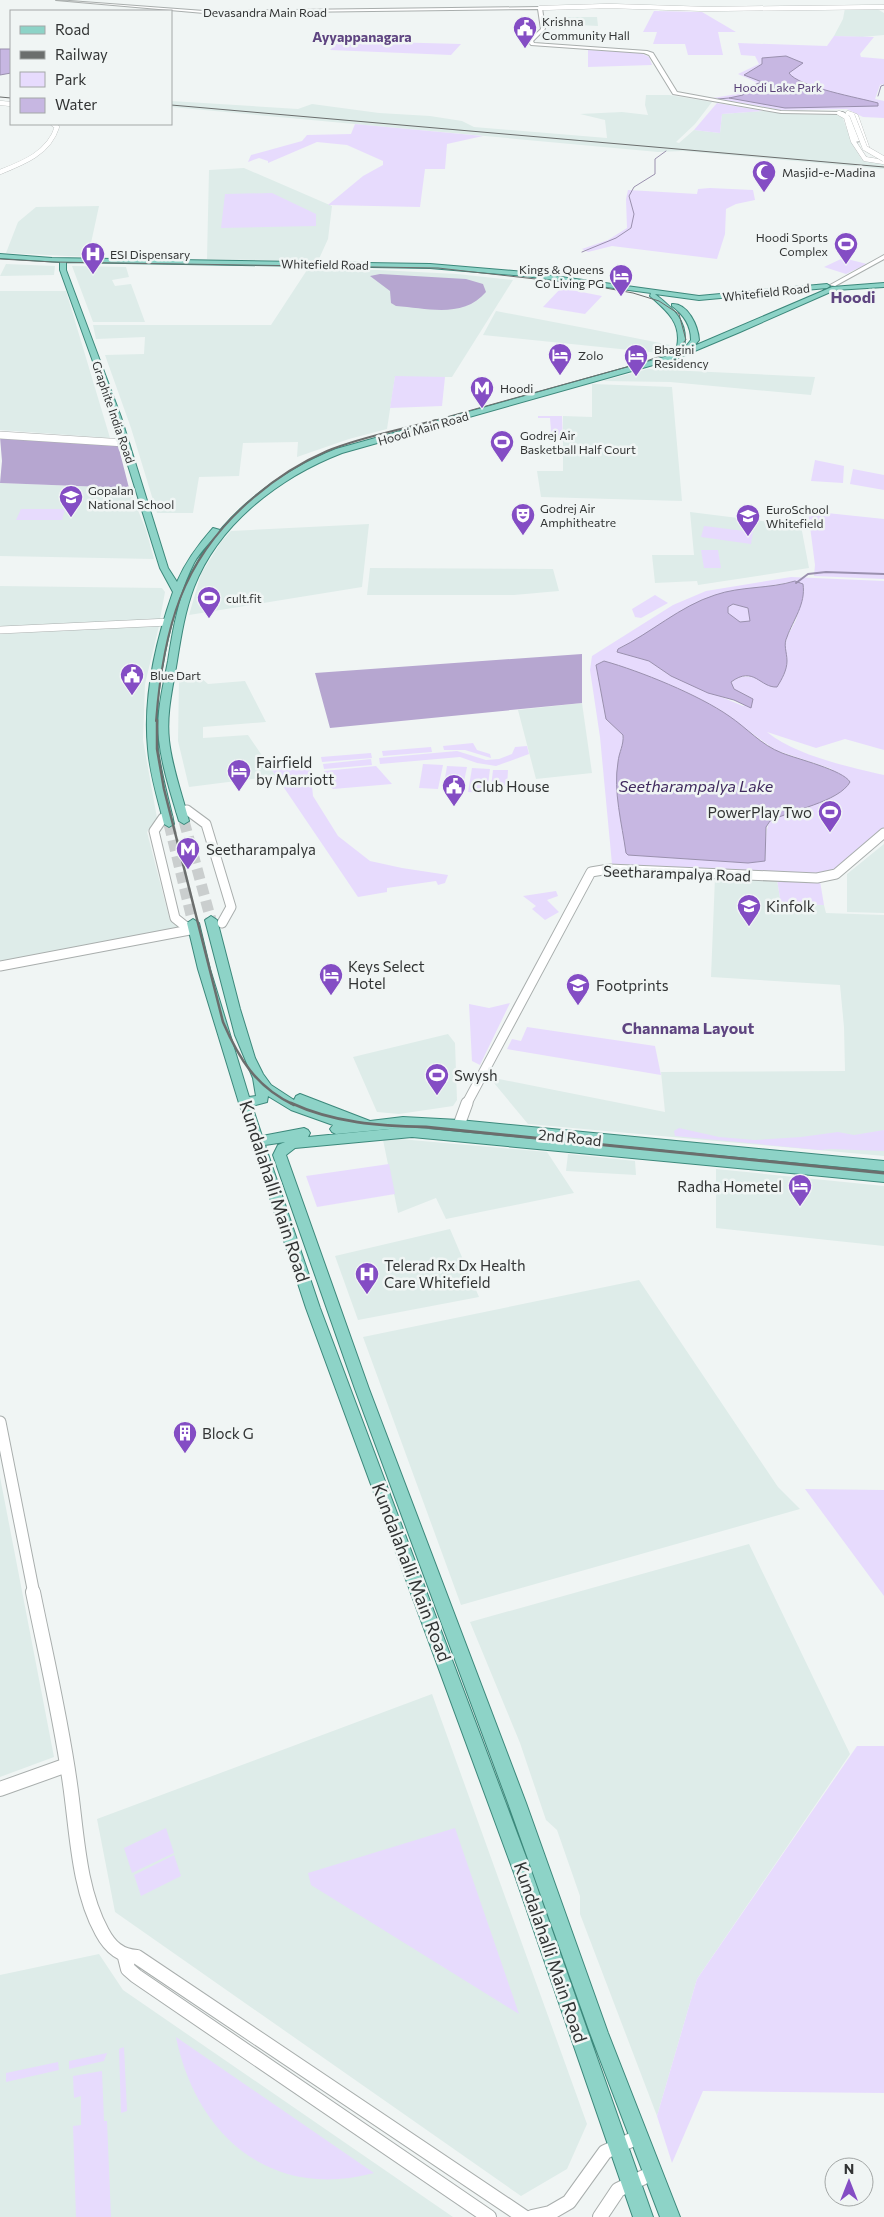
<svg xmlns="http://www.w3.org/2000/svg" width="884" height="2217" font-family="Commissioner,sans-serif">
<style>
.built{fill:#deece9}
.green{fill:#e7dbfd;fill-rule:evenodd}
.forest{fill:#b6a6d0}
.water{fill:#c7b7e2;stroke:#9a90ae;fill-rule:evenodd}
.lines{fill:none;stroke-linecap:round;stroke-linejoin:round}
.stream-far1{stroke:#9a90ae;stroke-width:1}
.stream{stroke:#9a90ae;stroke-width:2}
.primary-tunnel{stroke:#cacece;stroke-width:11;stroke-dasharray:11 5.5;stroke-linecap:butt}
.tertiary-far4-casing{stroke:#a9aead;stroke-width:5}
.tertiary-far3-casing{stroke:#a9aead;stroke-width:8}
.tertiary-far2-casing{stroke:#a9aead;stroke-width:11}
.tertiary-far1-casing{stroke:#a9aead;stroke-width:13}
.tertiary-casing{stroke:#a9aead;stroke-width:16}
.secondary-casing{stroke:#a9aead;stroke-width:2}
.primary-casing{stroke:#3c887b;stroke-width:2}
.tertiary-far4{stroke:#fff;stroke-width:4.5}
.tertiary-far3{stroke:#fff;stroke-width:7}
.tertiary-far2{stroke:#fff;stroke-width:9}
.tertiary-far1{stroke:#fff;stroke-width:11}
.tertiary{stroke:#fff;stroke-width:14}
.secondary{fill:#fff;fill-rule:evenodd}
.primary{fill:#8dd3c7;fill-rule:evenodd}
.rail-far3{stroke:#6b6e6d;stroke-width:1}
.rail-far2{stroke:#6b6e6d;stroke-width:2}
.rail-far1{stroke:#6b6e6d;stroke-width:2.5}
.rail{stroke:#6b6e6d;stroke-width:3}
.secondary-bridge-casing{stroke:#a9aead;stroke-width:5.5;stroke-linecap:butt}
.secondary-bridge{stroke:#fff;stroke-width:5}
.labels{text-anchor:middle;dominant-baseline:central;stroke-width:5;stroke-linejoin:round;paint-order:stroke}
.far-street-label{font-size:12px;fill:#323434;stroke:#f0f5f4}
.far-poi-label{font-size:12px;fill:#323434;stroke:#f0f5f4;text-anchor:start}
.far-park-label{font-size:12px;fill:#573f76;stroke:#f0f5f4}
.far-neighbourhood-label{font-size:14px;font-weight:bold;fill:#5e4480;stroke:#f0f5f4}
.poi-label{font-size:15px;fill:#323434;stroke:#f0f5f4;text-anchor:start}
.street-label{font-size:15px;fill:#323434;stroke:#f0f5f4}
.far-district-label{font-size:16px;font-weight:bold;fill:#5e4480;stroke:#f0f5f4}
.water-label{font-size:16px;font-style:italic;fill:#40295e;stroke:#f0f5f4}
.neighbourhood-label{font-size:16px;font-weight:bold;fill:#5e4480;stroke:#f0f5f4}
.near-street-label{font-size:18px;fill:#323434;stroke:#f0f5f4}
</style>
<rect width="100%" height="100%" fill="#f0f5f4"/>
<path class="built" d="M 874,7 L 884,13 L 884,35 L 862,37 L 834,36 L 843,19 L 845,8 Z
M 562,17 L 597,17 L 598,26 L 561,24 Z
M 646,95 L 669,95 L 712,102 L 695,124 L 676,142 L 679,143 L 694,130 L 720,133 L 722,114 L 763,111 L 785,114 L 839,115 L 842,116 L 852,143 L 862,160 L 883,162 L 884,169 L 683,151 L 658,152 L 171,107 L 171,101 L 298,109 L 312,104 L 379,113 L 430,116 L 462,121 L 474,127 L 607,138 L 605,120 L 580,114 L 622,112 L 648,115 L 645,105 Z
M 244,168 L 332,206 L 328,239 L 318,261 L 207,259 L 209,170 Z
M 99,206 L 88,257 L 6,253 L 18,222 L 36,207 Z
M 6,264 L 55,266 L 54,275 L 0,276 Z
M 72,266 L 126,267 L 129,277 L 112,280 L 115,286 L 131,284 L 145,322 L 93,322 Z
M 307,270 L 378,270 L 457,274 L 513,280 L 452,377 L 395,377 L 387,429 L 349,439 L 297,457 L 298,442 L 243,443 L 239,476 L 199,477 L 193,513 L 157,513 L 131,428 L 105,355 L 144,354 L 145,337 L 96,339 L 93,325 L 271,325 Z
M 0,291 L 66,291 L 110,438 L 0,430 Z
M 496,311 L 590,329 L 670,345 L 659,353 L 483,335 Z
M 648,369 L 815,377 L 811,395 L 670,382 L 602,381 Z
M 592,384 L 672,387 L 682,501 L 541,497 L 537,471 L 563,471 L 563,416 L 592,417 Z
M 0,483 L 129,488 L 146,530 L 154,559 L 0,556 Z
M 690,512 L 801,526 L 809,568 L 698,585 L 697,581 L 655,583 L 652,555 L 694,555 Z
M 369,524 L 362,587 L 189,615 L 201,574 L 221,542 L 231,531 Z
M 370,568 L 553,569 L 559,591 L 514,595 L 367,595 Z
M 0,586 L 162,588 L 165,592 L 160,619 L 0,627 Z
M 159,626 L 145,684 L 143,740 L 157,818 L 147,832 L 170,921 L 183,928 L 0,961 L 0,634 Z
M 201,678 L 208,684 L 245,681 L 266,722 L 203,727 L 203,738 L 248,735 L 276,776 L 189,787 L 178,741 L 179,681 Z
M 582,703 L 592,773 L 536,779 L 518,710 Z
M 884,844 L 884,913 L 847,912 L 847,874 Z
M 715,877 L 777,880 L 781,904 L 824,905 L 826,913 L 884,915 L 884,1156 L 528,1124 L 489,1077 L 665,1112 L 661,1072 L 845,1071 L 844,1027 L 840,985 L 711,977 Z
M 448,1034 L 455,1043 L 457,1100 L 453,1106 L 399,1114 L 377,1112 L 353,1057 Z
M 389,1138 L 547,1152 L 574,1193 L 446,1219 L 436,1198 L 398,1213 L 383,1140 Z
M 568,1154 L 635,1161 L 636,1175 L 566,1171 Z
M 716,1169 L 884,1186 L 884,1246 L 716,1228 Z
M 450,1229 L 479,1297 L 358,1320 L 335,1256 Z
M 639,1280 L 778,1487 L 800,1509 L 461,1605 L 363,1337 Z
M 0,1477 L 54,1757 L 0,1777 Z
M 749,1544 L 850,1754 L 697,1979 L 657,2116 L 580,1914 L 580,1896 L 557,1830 L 546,1820 L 520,1743 L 470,1622 Z
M 432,1694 L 587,2124 L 567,2169 L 521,2196 L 115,1912 L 97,1819 Z
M 99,1954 L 123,1990 L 453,2217 L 0,2217 L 0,1975 Z"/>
<path class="green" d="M 654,11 L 702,12 L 736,32 L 718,32 L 723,55 L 688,55 L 685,44 L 653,44 L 657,32 L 643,32 Z
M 834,36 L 874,37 L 860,54 L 861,57 L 884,59 L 884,84 L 880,85 L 875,99 L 884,101 L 884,118 L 863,117 L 847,109 L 782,110 L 713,98 L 737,94 L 738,89 L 758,83 L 738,74 L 759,64 L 755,56 L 741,55 L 738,43 L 827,46 Z
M 340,40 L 349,41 L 461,44 L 451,55 L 330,50 Z
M 588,50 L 639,52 L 649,57 L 652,65 L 588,67 Z
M 717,103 L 763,111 L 722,114 L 720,133 L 694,130 Z
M 355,124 L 483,136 L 447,144 L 445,169 L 425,169 L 420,207 L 328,205 L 363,176 L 383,165 L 383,161 L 347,145 L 317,142 L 268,163 L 268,161 L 259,158 L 248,162 L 251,155 L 302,141 L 307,135 L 351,134 Z
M 710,188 L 753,190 L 755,200 L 736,204 L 726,209 L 725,234 L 717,259 L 612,246 L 588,252 L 582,249 L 608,240 L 627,228 L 626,199 L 628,190 L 697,194 L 698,189 Z
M 272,193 L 316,214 L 316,226 L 221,228 L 225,194 Z
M 843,258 L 867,264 L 846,274 L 824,267 Z
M 561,288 L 602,296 L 585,314 L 543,307 Z
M 395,376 L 445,377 L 442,406 L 390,408 Z
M 538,416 L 562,416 L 563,442 L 552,442 L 550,418 L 538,418 Z
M 815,460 L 844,466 L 843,483 L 811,481 Z
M 853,469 L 884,475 L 884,490 L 850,484 Z
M 21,509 L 65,509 L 62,520 L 16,520 Z
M 808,511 L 884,519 L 884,579 L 814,576 L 815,565 Z
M 704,526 L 753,532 L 751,544 L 701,537 Z
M 701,550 L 718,550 L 721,568 L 704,568 Z
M 791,577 L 884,581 L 884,750 L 845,739 L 816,748 L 767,732 C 795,755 848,767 884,775 L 884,830 L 834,870 L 817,874 L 612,864 L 600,737 L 590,670 L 592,656 L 673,605 L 706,591 ZM 795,581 L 803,584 L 804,590 L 796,620 L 787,637 L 785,646 L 787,661 L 784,675 L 772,687 C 758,677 746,672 731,682 L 733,689 L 753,699 L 743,706 L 671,676 L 649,661 L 617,652 L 618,649 L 641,638 L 703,599 ZM 604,661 L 630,669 L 717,708 L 775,750 L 832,769 L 815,803 L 770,821 C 764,831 767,848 765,861 L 748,863 L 628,855 C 623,825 617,796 618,766 C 618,755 624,746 623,735 L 606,719 L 596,665 Z
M 655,595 L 668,603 L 641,618 L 635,617 L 632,609 Z
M 733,604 L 748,608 L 750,621 L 740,622 L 727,613 L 728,607 Z
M 473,743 L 477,750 L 490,754 L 491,758 L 465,750 L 444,750 L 443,746 Z
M 527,746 L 529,754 L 496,766 L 477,763 L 460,757 L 380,764 L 379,758 L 457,751 L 486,760 L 499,759 L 512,754 L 515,747 Z
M 431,747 L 432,752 L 383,756 L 382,751 Z
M 371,753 L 372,758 L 322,762 L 321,757 Z
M 371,759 L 372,765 L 324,769 L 323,764 Z
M 423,764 L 443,765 L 438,789 L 419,788 Z
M 310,765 L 313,796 L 338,836 L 370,861 L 402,868 L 448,875 L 445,883 L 438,885 L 436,881 L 387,888 L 387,892 L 358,897 L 270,767 Z
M 376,766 L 392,784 L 333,789 L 325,782 L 324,771 Z
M 447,766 L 467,767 L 462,791 L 443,790 Z
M 472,768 L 490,769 L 487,793 L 468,792 Z
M 493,770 L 508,770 L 507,787 L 491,787 Z
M 777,880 L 820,881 L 824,905 L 781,904 Z
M 556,891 L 558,896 L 547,900 L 559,912 L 545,920 L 532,909 L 536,906 L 523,896 Z
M 510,1003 L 480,1065 L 472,1061 L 469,1004 L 489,1008 Z
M 527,1027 L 655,1046 L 661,1075 L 507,1049 L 512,1039 L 521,1041 Z
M 679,1128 L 719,1137 L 755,1140 L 801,1137 L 838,1132 L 854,1135 L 884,1130 L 884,1151 L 831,1149 L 820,1150 L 675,1136 L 674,1131 Z
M 389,1164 L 395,1194 L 317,1207 L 306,1176 Z
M 805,1489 L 884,1490 L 884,1596 Z
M 857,1746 L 884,1746 L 884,2093 L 703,2091 L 672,2163 L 657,2116 L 697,1979 Z
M 166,1828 L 174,1853 L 132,1873 L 124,1848 Z
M 455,1828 L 519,2014 L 311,1885 L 308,1873 Z
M 174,1855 L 181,1876 L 141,1896 L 134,1875 Z
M 176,2037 L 374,2173 C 270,2201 196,2135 176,2037 Z
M 124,2047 L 127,2111 L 121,2113 L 119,2049 Z
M 107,2053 L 104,2061 L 69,2069 L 69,2061 Z
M 58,2062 L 59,2070 L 6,2082 L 6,2073 Z
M 102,2071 L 104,2121 L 107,2121 L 111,2217 L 76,2217 L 73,2126 L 81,2125 L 81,2096 L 74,2098 L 73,2076 Z"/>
<path class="forest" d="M 380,274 L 466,279 L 483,284 L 486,292 C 463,319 427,308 396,306 L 391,303 L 390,291 L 370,276 Z
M 0,437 L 118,445 L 129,488 L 0,483 L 2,461 Z
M 582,654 L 582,703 L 330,728 L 315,673 Z"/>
<path class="water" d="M 0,49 L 11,49 L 11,73 L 0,75 Z
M 786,56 L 803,63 L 789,73 C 798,87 860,98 878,103 L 878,106 L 785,108 L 729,98 L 743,95 L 743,89 L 762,82 L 744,75 L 762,64 L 762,58 Z
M 795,581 L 803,584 C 806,604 793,620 787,637 C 783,645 787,652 787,661 C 787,670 782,679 777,687 C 760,688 754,665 731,682 L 734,689 L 753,699 L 751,708 L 734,700 L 708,693 L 671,676 L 649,661 L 617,652 L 618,649 C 651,633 680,606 715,595 C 741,586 769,589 795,581 ZM 733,604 L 748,608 L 750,621 L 740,622 L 728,613 L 728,607 Z
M 604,661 C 640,671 699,695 729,716 C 747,728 761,745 782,753 C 797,759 843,770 850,782 C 839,802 791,810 770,821 L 766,827 L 765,861 L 748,863 L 628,855 L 626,853 C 622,824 613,791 618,762 C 619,752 624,745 623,735 L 606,719 L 596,665 Z"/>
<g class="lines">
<path class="stream-far1" d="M 878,96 L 881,86 L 884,85
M 718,99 L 729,98
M 582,252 L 616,238 L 631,228 L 634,214 L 629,196 L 634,187 L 655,174 L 655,159 L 666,151"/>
<path class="stream" d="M 796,583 L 808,574 L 826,572 L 884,574"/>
<path class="primary-tunnel" d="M 184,821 L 211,920
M 169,824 L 193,923"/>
<g class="tertiary-far4-casing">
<path id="tertiary-far4" d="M 540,8 L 609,6 L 707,9 L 884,7
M 0,103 L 11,104
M 839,113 L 846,117 L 853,141 L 865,159 L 884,162
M 848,113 L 856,116 L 867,147
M 0,172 C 23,163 49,153 57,127 L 53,124"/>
</g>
<g class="tertiary-far3-casing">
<path id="tertiary-far3" d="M 0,435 L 125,443
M 0,630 L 169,622"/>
</g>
<g class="tertiary-far2-casing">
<path id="tertiary-far2" d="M 181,811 L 187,810 L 206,824 L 231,907 L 222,923
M 168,817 L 163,818 L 154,831 L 175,918 L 190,930
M 0,966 L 195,929
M 466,1105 L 591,872 L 609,869 L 817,878 L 836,874 L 884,833"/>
</g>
<g class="tertiary-far1-casing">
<path id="tertiary-far1" d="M 459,1125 L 467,1103
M 0,1422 L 34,1594"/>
</g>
<g class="tertiary-casing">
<path id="tertiary" d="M 33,1592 C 46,1656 61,1719 70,1784 C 77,1832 78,1888 102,1932 C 110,1947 120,1956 137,1957 L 524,2217
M 0,1789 L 67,1765
M 125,1957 L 128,1969 L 136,1976 L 489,2217
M 532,2217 L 550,2213 L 569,2202 L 605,2152 L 638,2137
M 600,2217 L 618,2190 L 652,2173"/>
</g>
<g class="secondary-casing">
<path id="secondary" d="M 56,0 L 204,11 L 540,7 L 542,8 L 545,29 L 533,41 L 534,43 L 647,51 L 653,53 L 677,92 L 781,111 L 843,112 L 851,117 L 860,141 L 855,142 L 847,118 L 840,114 L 781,113 L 673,94 L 649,55 L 644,53 L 531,45 L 528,41 L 541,29 L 538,9 L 204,13 Z
M 884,255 L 884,259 L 835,286 L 830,285 Z"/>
</g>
<g class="primary-casing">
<path id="primary" d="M 0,254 L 52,258 L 430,264 L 525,272 L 699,296 L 827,284 L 830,286 L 827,288 L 699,300 L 655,294 C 674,309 689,322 684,348 L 678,352 L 683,350 L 691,340 C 691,325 684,315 672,306 L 672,304 C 688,303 698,326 699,340 L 694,346 L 832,287 L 884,283 L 884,287 L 835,290 L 740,332 L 678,358 L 342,453 C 280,477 219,523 194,587 C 185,611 181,636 177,661 C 173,687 166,713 169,740 C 172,768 182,794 189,821 L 184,824 L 179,821 C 171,794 162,767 159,740 C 156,713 163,687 168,661 C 172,636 176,610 185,587 C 212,522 273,474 336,449 L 668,356 L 667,352 L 677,347 C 682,323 667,311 650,296 L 651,293 L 525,276 L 430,268 L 66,262 L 66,270 L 121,417 L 168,568 L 177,582 C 186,561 198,545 213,528 L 220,530 C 212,541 201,550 194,563 C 170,611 152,695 158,749 C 161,775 169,799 174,824 L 169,827 L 164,824 C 158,799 150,775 148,749 C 143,698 156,640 173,592 L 160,568 L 113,417 L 60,270 L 60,262 L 0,258 Z
M 211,916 L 217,920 L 240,1009 L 255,1058 L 263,1074 L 271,1085 L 294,1100 L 296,1096 L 300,1094 L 370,1121 L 403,1117 L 459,1120 L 884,1161 L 884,1171 L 459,1130 L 418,1128 L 884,1172 L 884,1182 L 412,1137 L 295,1148 L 286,1155 L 369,1389 L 526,1803 L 608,2033 L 680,2217 L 660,2217 L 590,2033 L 508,1803 L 355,1389 L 273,1155 L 278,1145 L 285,1142 L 265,1145 L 320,1308 L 532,1873 L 653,2217 L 633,2217 L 514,1873 L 306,1308 L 239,1103 L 198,969 L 187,923 L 193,919 L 199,923 L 210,969 L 249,1097 L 256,1096 L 253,1078 L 235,1035 L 205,920 ZM 268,1096 L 291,1110 L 333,1125 L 330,1129 L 332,1132 L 336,1134 L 410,1127 L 308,1137 L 310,1133 L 308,1130 L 304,1128 L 262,1136 L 252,1106 L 267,1102 Z"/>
</g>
<use href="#tertiary-far4" class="tertiary-far4"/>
<use href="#tertiary-far3" class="tertiary-far3"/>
<use href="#tertiary-far2" class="tertiary-far2"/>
<use href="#tertiary-far1" class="tertiary-far1"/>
<use href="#tertiary" class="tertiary"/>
<use href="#secondary" class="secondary"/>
<use href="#primary" class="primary"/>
<path class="rail-far3" d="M 0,97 L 11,98
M 171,105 L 884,167
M 0,259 L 53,262 L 438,268 L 589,285 L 633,293 L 659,301 L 679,314 L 686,340 L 674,351 L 641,363 L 432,421"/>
<path class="rail-far2" d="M 156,721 C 163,630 181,559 253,498 C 275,479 299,463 327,451 C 361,437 400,430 436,420"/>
<path class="rail-far1" d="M 157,720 L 157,749 L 164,789 L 223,1022 C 239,1059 256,1087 294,1105"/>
<path class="rail" d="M 291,1103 C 334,1123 380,1126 426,1127 L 884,1173"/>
<g class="secondary-bridge-casing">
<path id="secondary-bridge" d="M 852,115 L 865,148 L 884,159"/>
</g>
<use href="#secondary-bridge" class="secondary-bridge"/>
</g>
<defs>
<g id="civic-pin" transform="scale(1.25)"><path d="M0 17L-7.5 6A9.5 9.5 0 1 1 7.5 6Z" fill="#844dc4" stroke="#f0f5f4"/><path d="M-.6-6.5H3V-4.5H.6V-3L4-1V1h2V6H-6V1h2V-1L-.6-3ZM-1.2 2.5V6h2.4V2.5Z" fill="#fff"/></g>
<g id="mosque-pin" transform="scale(1.25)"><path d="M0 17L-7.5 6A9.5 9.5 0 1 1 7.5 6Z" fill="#844dc4" stroke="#f0f5f4"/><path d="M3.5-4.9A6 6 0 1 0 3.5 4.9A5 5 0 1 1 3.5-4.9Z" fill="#fff"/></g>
<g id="stadium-pin" transform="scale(1.25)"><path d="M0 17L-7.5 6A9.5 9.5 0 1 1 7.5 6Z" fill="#844dc4" stroke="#f0f5f4"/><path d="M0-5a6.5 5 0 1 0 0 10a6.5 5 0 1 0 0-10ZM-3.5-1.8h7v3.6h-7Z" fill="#fff"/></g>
<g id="hospital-pin" transform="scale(1.25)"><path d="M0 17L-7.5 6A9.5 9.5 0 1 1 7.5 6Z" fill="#844dc4" stroke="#f0f5f4"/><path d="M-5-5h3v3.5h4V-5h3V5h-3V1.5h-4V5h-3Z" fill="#fff"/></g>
<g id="hotel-pin" transform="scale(1.25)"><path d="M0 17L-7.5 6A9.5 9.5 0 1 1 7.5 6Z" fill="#844dc4" stroke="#f0f5f4"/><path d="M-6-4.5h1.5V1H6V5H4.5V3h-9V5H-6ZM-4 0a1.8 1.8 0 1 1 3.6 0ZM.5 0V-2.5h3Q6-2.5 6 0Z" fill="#fff"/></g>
<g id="metro-pin" transform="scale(1.25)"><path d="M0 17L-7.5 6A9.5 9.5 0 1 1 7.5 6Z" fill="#844dc4" stroke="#f0f5f4"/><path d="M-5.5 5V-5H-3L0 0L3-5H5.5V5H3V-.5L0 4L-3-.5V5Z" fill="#fff"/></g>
<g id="school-pin" transform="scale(1.25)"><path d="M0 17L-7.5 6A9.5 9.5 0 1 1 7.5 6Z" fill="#844dc4" stroke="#f0f5f4"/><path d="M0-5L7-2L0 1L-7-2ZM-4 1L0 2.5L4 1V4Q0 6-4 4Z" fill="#fff"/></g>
<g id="theatre-pin" transform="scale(1.25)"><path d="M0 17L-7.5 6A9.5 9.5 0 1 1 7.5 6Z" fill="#844dc4" stroke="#f0f5f4"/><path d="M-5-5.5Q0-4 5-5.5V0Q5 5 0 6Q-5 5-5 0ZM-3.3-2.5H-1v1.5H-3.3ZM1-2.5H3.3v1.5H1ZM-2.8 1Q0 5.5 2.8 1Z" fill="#fff"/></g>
<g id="building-pin" transform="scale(1.25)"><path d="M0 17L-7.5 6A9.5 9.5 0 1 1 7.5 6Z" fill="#844dc4" stroke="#f0f5f4"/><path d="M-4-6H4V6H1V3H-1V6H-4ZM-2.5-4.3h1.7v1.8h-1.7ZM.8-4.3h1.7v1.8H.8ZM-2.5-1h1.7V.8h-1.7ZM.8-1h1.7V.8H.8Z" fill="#fff"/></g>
</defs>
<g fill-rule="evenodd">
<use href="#civic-pin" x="525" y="28"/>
<use href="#mosque-pin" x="764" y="172"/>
<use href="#stadium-pin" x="846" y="244"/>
<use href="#hospital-pin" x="93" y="254"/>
<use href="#hotel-pin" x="621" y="276"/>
<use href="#hotel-pin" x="560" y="355"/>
<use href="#hotel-pin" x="636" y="356"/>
<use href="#metro-pin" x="482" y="388"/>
<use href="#stadium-pin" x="502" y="442"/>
<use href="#school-pin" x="71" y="497"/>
<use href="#theatre-pin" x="523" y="515"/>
<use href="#school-pin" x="748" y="516"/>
<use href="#stadium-pin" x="209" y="598"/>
<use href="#civic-pin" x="132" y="675"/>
<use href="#hotel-pin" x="239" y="771"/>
<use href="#civic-pin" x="454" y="786"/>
<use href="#stadium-pin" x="830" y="812"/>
<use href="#metro-pin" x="188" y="849"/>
<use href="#school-pin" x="749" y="906"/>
<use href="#hotel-pin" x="331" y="975"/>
<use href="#school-pin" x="578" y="985"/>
<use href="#stadium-pin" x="437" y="1075"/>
<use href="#hotel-pin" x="800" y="1186"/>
<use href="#hospital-pin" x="367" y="1274"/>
<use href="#building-pin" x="185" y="1433"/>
</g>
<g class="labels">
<g class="far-street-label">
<text x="265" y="12">Devasandra Main Road</text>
<text transform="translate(325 264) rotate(1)">Whitefield Road</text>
<text transform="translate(766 292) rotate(-6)">Whitefield Road</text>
<text transform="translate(114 412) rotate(71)">Graphite India Road</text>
<text transform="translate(423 428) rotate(-16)">Hoodi Main Road</text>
</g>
<g class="far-poi-label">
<text x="542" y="21">Krishna<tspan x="542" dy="14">Community Hall</tspan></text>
<text x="782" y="172">Masjid-e-Madina</text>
<text x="828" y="237" text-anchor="end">Hoodi Sports<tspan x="828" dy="14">Complex</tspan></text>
<text x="110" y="254">ESI Dispensary</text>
<text x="604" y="269" text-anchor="end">Kings &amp; Queens<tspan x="604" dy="14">Co Living PG</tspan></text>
<text x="654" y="349">Bhagini<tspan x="654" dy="14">Residency</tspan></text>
<text x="578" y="355">Zolo</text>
<text x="500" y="388">Hoodi</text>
<text x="520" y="435">Godrej Air<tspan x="520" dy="14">Basketball Half Court</tspan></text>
<text x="88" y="490">Gopalan<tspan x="88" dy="14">National School</tspan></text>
<text x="540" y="508">Godrej Air<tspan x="540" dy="14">Amphitheatre</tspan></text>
<text x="766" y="509">EuroSchool<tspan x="766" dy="14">Whitefield</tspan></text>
<text x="226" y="598">cult.fit</text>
<text x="150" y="675">Blue Dart</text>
</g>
<g class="far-park-label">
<text x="778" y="87">Hoodi Lake Park</text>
</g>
<g class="far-neighbourhood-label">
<text x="362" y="36">Ayyappanagara</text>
</g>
<g class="poi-label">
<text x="256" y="762">Fairfield<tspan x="256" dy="17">by Marriott</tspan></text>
<text x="472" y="786">Club House</text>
<text x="812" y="812" text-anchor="end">PowerPlay Two</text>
<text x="206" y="849">Seetharampalya</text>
<text x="766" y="906">Kinfolk</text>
<text x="348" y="966">Keys Select<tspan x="348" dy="17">Hotel</tspan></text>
<text x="596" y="985">Footprints</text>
<text x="454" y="1075">Swysh</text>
<text x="782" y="1186" text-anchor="end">Radha Hometel</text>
<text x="384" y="1265">Telerad Rx Dx Health<tspan x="384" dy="17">Care Whitefield</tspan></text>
<text x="202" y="1433">Block G</text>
</g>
<g class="street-label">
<text transform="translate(677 873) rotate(2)">Seetharampalya Road</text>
<text transform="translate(570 1137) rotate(6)">2nd Road</text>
</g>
<g class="far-district-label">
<text x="853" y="296">Hoodi</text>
</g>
<g class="water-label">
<text x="696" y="785">Seetharampalya Lake</text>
</g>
<g class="neighbourhood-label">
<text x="688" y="1027">Channama Layout</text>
</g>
<g class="near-street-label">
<text transform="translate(275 1191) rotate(72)">Kundalahalli Main Road</text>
<text transform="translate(412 1572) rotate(69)">Kundalahalli Main Road</text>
<text transform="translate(551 1952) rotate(71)">Kundalahalli Main Road</text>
</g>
</g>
<rect x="10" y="10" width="162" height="115" fill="#f0f5f4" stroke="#a4a8a7"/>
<rect x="20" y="26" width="25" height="8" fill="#8dd3c7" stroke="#a4a8a7"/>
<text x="55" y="35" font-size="15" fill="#323434">Road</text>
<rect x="20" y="51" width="25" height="8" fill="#6b6e6d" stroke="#a4a8a7"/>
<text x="55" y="60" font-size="15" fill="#323434">Railway</text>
<rect x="20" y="72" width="25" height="15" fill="#e7dbfd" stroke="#a4a8a7"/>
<text x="55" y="85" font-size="15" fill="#323434">Park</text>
<rect x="20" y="98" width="25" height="15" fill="#c7b7e2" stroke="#a4a8a7"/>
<text x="55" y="110" font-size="15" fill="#323434">Water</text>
<g transform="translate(849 2182)"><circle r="24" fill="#f0f5f4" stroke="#a4a8a7"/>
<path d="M0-4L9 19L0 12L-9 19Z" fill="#844dc4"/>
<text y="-8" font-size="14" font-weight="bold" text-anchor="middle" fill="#323434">N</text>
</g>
</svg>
